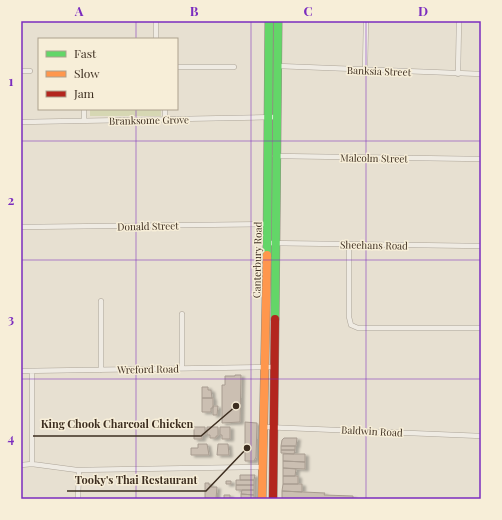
<svg xmlns="http://www.w3.org/2000/svg" width="502" height="520" font-family="'Playfair Display',serif">
<style>
.green{fill:#d6d7b3}
.building{fill:#cbbfb2;stroke:#a89c90;filter:url(#shadow)}
.lines{fill:none;stroke-linecap:round;stroke-linejoin:round}
.street-casing{stroke:#ada599;stroke-width:5.5}
.fast-casing{stroke:#928b80;stroke-width:9}
.slow-casing{stroke:#928b80;stroke-width:9}
.jam-casing{stroke:#928b80;stroke-width:9}
.street{stroke:#efebe3;stroke-width:4.5}
.fast{stroke:#63d668;stroke-width:8}
.slow{stroke:#ff974d;stroke-width:8}
.jam{stroke:#b3261e;stroke-width:8}
.grid{fill:none;stroke:#7b2cbf;stroke-width:1;stroke-opacity:0.55}
.labels{text-anchor:middle;dominant-baseline:central;stroke-width:3;stroke-linejoin:round;paint-order:stroke}
.street-label{font-size:10px;fill:#3d2e20;stroke:#f7eed8}
.leader{fill:none;stroke:#3d2e20;stroke-width:1.5}
.callout-dot{fill:#3d2e20;stroke:#f7eed8;stroke-width:1.5}
.callout-label{font-size:11px;text-anchor:middle;font-weight:bold;fill:#3d2e20;stroke:#f7eed8;stroke-width:3;stroke-linejoin:round;paint-order:stroke}
.neatline{fill:none;stroke:#7b2cbf;stroke-width:1.5}
.grid-label{font-size:13px;text-anchor:middle;font-weight:bold;fill:#7b2cbf}
</style>
<defs>
<filter id="shadow"><feDropShadow dx="3.5" dy="2" stdDeviation="1" flood-color="#0004"/></filter>
</defs>
<rect width="100%" height="100%" fill="#e7e0d1"/>
<path class="green" d="M 90,109 L 161,109 L 161,116 L 90,116 Z"/>
<path class="building" d="M 235,375 L 241,375 L 240,422 L 222,423 L 222,385 L 225,385 L 225,376 L 235,376 Z
M 202,387 L 208,387 L 208,390 L 211,390 L 212,398 L 202,398 Z
M 202,398 L 213,398 L 213,408 L 211,408 L 211,412 L 202,412 Z
M 213,406 L 218,406 L 217,415 L 213,415 Z
M 245,422 L 257,423 L 256,457 L 254,461 L 245,461 Z
M 194,427 L 205,427 L 205,435 L 202,435 L 202,439 L 194,439 Z
M 207,427 L 218,427 L 218,436 L 216,436 L 216,438 L 210,438 L 210,435 L 207,435 Z
M 220,427 L 230,427 L 230,439 L 222,439 L 222,435 L 220,435 Z
M 284,438 L 297,438 L 296,446 L 281,446 L 282,440 Z
M 198,444 L 207,444 L 209,455 L 191,455 L 191,448 L 198,448 Z
M 218,444 L 228,444 L 229,455 L 217,455 Z
M 281,446 L 295,446 L 295,450 L 281,450 Z
M 281,450 L 295,450 L 294,454 L 281,453 Z
M 283,454 L 305,454 L 305,462 L 283,461 Z
M 283,461 L 305,462 L 305,469 L 283,468 Z
M 283,468 L 296,469 L 295,476 L 283,476 Z
M 240,475 L 255,475 L 254,480 L 240,480 Z
M 283,476 L 298,476 L 298,484 L 283,484 Z
M 236,480 L 254,480 L 254,485 L 236,485 Z
M 226,481 L 231,481 L 231,484 L 226,484 Z
M 205,483 L 209,483 L 209,485 L 211,485 L 211,487 L 217,487 L 216,499 L 205,498 Z
M 283,484 L 302,484 L 302,492 L 282,491 Z
M 236,485 L 254,485 L 254,490 L 236,490 Z
M 242,490 L 254,490 L 254,495 L 241,494 Z
M 282,491 L 325,493 L 324,495 L 353,496 L 353,499 L 282,499 Z
M 241,494 L 254,495 L 254,499 L 241,499 Z
M 224,495 L 230,495 L 230,499 L 224,499 Z"/>
<g class="lines">
<g class="street-casing">
<path id="street" d="M 156,39 L 156,21
M 278,66 L 481,74
M 177,67 L 234,67
M 21,71 L 30,71
M 365,71 L 366,21
M 458,74 L 459,21
M 84,109 L 84,121
M 165,120 L 165,109
M 21,122 L 277,117
M 275,156 L 481,159
M 21,227 L 268,224
M 267,243 L 481,246
M 349,245 L 349,317 L 351,325 L 358,328 L 481,328
M 182,368 L 182,314
M 101,370 L 101,301
M 21,371 L 275,367
M 264,427 L 481,436
M 32,464 L 32,371
M 21,465 L 32,464 L 77,470 L 263,467
M 78,499 L 79,470"/>
</g>
<g class="fast-casing">
<path id="fast" d="M 267,255 L 269,21
M 275,319 L 278,21"/>
</g>
<g class="slow-casing">
<path id="slow" d="M 262,499 L 267,255"/>
</g>
<g class="jam-casing">
<path id="jam" d="M 273,499 L 275,319"/>
</g>
<use href="#street" class="street"/>
<use href="#fast" class="fast"/>
<use href="#slow" class="slow"/>
<use href="#jam" class="jam"/>
</g>
<path class="grid" d="M 136,21 L 136,39M 251,21 L 251,499M 366,21 L 366,499M 136,109 L 136,499M 21,141 L 481,141M 21,260 L 481,260M 21,379 L 481,379"/>
<g class="labels">
<g class="street-label">
<text transform="translate(379 71) rotate(2)">Banksia Street</text>
<text transform="translate(149 120) rotate(-1)">Branksome Grove</text>
<text transform="translate(374 158) rotate(1)">Malcolm Street</text>
<text transform="translate(148 226) rotate(-1)">Donald Street</text>
<text transform="translate(374 245) rotate(1)">Sheehans Road</text>
<text transform="translate(257 260) rotate(-89)">Canterbury Road</text>
<text transform="translate(148 369) rotate(-1)">Wreford Road</text>
<text transform="translate(372 431) rotate(3)">Baldwin Road</text>
</g>
</g>
<path class="leader" d="M236 406L201 436H33M247 448L206 491H67"/>
<g class="callout-dot">
<circle cx="236" cy="406" r="4"/>
<circle cx="247" cy="448" r="4"/>
</g>
<g class="callout-label">
<text x="117" y="428">King Chook Charcoal Chicken</text>
<text x="136" y="484">Tooky's Thai Restaurant</text>
</g>
<rect width="502" height="520" fill="none" stroke="#f7eed8" stroke-width="44"/>
<rect x="38" y="38" width="140" height="72" fill="#f7eed8" stroke="#ada18e"/>
<rect x="46" y="51" width="20" height="6" fill="#63d668" stroke="#ada18e"/>
<text x="74" y="58" font-size="12" fill="#3d2e20">Fast</text>
<rect x="46" y="71" width="20" height="6" fill="#ff974d" stroke="#ada18e"/>
<text x="74" y="78" font-size="12" fill="#3d2e20">Slow</text>
<rect x="46" y="91" width="20" height="6" fill="#b3261e" stroke="#ada18e"/>
<text x="74" y="98" font-size="12" fill="#3d2e20">Jam</text>
<rect x="22" y="22" width="458" height="476" class="neatline"/>
<g class="grid-label">
<text x="79" y="16">A</text>
<text x="194" y="16">B</text>
<text x="308" y="16">C</text>
<text x="423" y="16">D</text>
<text x="11" y="86">1</text>
<text x="11" y="205">2</text>
<text x="11" y="324">3</text>
<text x="11" y="443">4</text>
</g>
</svg>
